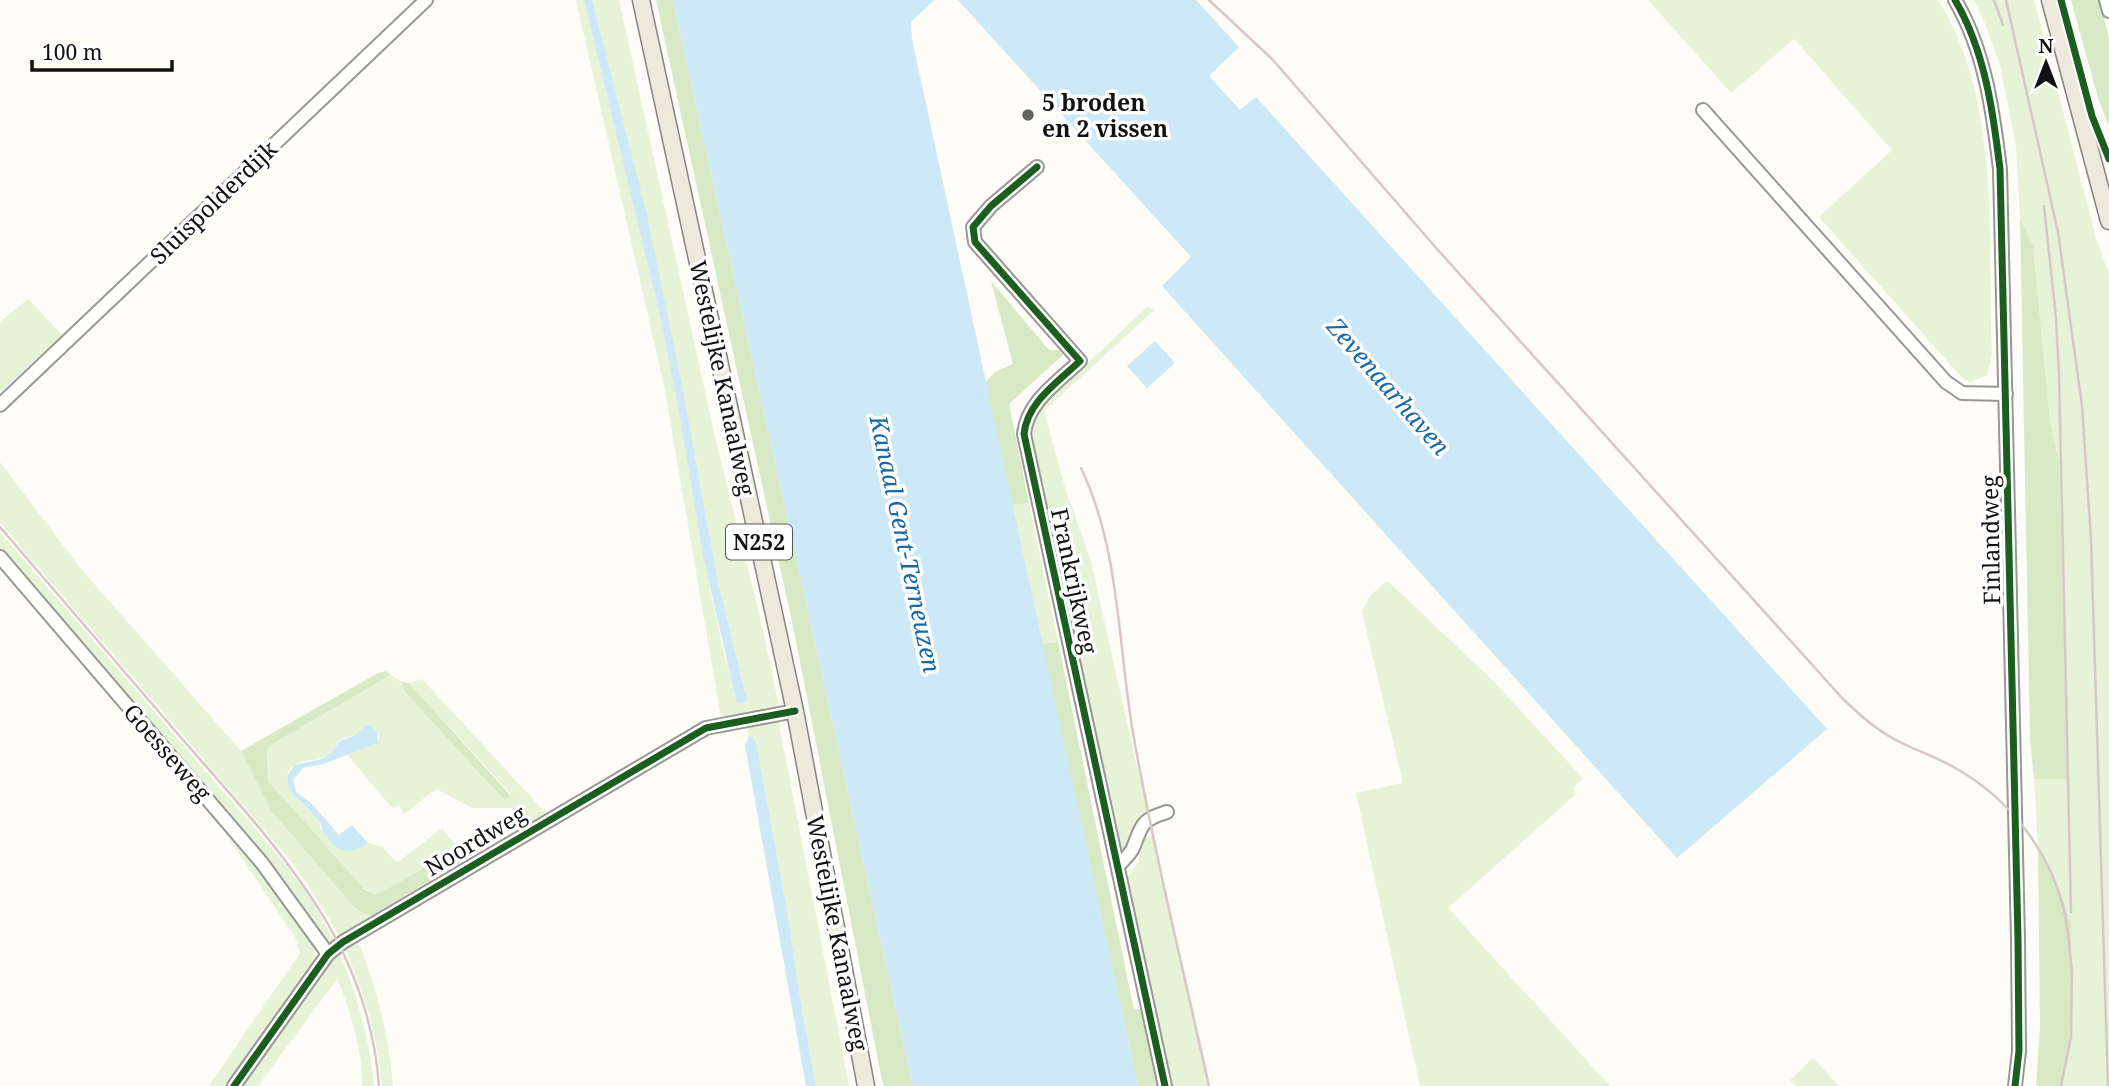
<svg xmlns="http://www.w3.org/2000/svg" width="2109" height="1086" font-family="'Noto Serif',serif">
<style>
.green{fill:#e7f3d7}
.forest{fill:#d8eac5}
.water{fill:#cde8f7}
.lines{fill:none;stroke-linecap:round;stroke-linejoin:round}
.minor-casing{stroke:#979795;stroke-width:16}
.major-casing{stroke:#858482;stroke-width:19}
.minor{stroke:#fffffe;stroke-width:12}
.major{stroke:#ede9dc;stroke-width:16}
.rail{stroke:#d9c6c7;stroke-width:2.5}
.cycleway-casing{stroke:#fff;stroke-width:11}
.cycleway{stroke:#1b5e20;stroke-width:7}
.poi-dot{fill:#646362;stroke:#fff;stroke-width:2.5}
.labels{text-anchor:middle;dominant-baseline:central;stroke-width:7;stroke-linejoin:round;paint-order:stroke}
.shield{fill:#fff;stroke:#585858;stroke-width:2}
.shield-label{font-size:21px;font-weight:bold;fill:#111}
.poi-label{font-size:23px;font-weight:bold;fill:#111;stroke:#fff;text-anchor:start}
.street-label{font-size:23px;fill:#111;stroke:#fff}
.water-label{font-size:24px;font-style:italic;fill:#1768a6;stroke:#fff}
</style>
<rect width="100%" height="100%" fill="#fdfcf7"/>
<path class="green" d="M 576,0 L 584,0 L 661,321 L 678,405 L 704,561 L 722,645 L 739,704 L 747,701 L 718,581 L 695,455 L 592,0 L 619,0 L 715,437 L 762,625 L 780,711 L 725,719 L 720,712 L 665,390 Z
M 1648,0 L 1938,0 C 2002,100 1987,242 1992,355 L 1987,375 L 1971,382 L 1964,380 L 1819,217 L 1892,150 L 1794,39 L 1731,93 Z
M 1974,0 L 1999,0 L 2002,3 L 2002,0 L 2034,0 L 2096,238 L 2109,273 L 2109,1086 L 2061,1086 L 2068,1051 L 2071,1008 L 2071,922 L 2054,876 L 2038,848 L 2034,779 L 2068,778 L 2059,463 L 2050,421 L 2033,245 L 2020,219 L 2016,146 L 2000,65 L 1984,21 Z
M 28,299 L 62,335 L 0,392 L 0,322 Z
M 1147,307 L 1154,310 L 1044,411 L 1066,491 L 1090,558 L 1148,815 L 1128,847 L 1120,851 L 1116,849 L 1030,432 L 1034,414 Z
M 0,462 L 82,570 L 241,751 L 271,811 L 355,908 L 364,914 L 372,915 L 341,939 L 312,891 L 290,860 L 0,523 Z
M 1029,503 L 1058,642 L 1042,644 L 1012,505 Z
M 0,532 L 282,860 L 308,894 L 335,942 L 327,944 L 0,553 Z
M 1385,582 L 1389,582 L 1492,680 L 1583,778 L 1573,788 L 1576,794 L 1448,908 L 1610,1086 L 1420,1086 L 1356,793 L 1403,783 L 1362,612 L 1369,597 Z
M 391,675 L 402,682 L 404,691 L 504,800 L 511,794 L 409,683 L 422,679 L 546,813 L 531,822 L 520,808 L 472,808 L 436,789 L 404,814 L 399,805 L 392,808 L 346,753 L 378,743 L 379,736 L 375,729 L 341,739 L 337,743 L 335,750 C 319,762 315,757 300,763 C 266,775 309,810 320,822 L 320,828 L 334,845 L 364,846 L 368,843 L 383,847 L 394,860 L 398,862 L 442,828 L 458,848 L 382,892 L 375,894 L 358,885 L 268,781 L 267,752 L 269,746 Z
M 779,719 L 780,729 L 849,1086 L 816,1086 L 801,1005 L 789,922 L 756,742 L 752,736 L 749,736 L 747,724 Z
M 1152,835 L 1209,1086 L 1169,1086 L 1125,880 L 1136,866 L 1145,839 Z
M 227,836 C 248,859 321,936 316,965 L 230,1086 L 209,1086 L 300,953 L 295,937 Z
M 356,937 C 376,984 389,1035 393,1086 L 382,1086 C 378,1036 363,991 344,945 Z
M 339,950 C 356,994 370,1038 374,1086 L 362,1086 C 363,1052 350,1009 337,979 L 258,1086 L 237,1086 L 326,963 Z
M 1813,1058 L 1839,1086 L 1796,1086 L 1790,1080 Z"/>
<path class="forest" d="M 656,0 L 673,0 L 913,1086 L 884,1086 L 882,1080 L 794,631 Z
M 2071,0 L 2100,0 L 2109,39 L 2109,126 L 2098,98 Z
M 2020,219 L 2033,245 L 2050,421 L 2059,463 L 2068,779 L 2034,779 L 2030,739 Z
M 991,281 L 1049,350 L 1062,350 L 1065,353 L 1009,404 L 1029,503 L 1012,505 L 985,383 L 995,372 L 1013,364 Z
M 1058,642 L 1134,1010 L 1143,1008 L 1159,1086 L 1138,1086 L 1042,644 Z
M 386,671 L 391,675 L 269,746 L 267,752 L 268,781 L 365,890 L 375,894 L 382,892 L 458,848 L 467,859 L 372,915 L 364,914 L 355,908 L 271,811 L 241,751 L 378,673 Z
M 402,682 L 409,683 L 511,796 L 504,800 L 404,691 Z
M 2038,848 L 2054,876 L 2071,922 L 2071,1008 L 2068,1051 L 2061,1086 L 2036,1086 L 2040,1027 Z"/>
<path class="water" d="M 584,0 L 592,0 L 646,211 L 680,375 L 718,581 L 747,701 L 741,704 L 737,703 L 704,561 L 678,406 L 661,321 Z
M 673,0 L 934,0 L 911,22 L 912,39 L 1138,1086 L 913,1086 Z
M 958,0 L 1196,0 L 1239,47 L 1209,76 L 1240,110 L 1256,97 L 1827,729 L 1677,858 L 1162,286 L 1191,257 Z
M 1155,341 L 1175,363 L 1147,388 L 1127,366 Z
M 366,725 L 370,725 L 377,732 L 378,743 L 323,764 L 303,768 L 293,780 L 296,792 L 311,803 L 339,835 L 352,825 L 368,843 C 360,849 347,854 337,848 C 331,844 330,838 324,835 L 320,822 L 289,789 L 287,776 L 295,765 L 322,759 L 335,750 C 339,737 347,740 357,734 C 360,731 363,728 366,725 Z
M 749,736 L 752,736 L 756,742 L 789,922 L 801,1005 L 816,1086 L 806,1086 L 745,745 Z"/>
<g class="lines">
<g class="minor-casing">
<path id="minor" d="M 1955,0 C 1985,51 1993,111 2000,169 L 2018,939 L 2019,1051 L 2015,1086
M 2106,0 L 2109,11
M 1703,110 L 1946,382 L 1962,393 L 2006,394
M 1037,167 L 991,206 L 973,227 L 975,242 L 1080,361 C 1058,382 1027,402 1024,434 L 1165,1086
M 0,405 L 426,0
M 0,557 L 262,863 L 328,954
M 1118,866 C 1123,860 1130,855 1133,848 C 1142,826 1140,820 1167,812
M 234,1086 L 328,954 L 343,942 L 706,728 L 795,711"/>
</g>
<g class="major-casing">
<path id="major" d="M 641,0 L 795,711 L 866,1086
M 2050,0 L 2109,221"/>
</g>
<use href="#minor" class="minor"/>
<use href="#major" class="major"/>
<path class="rail" d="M 1209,0 L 1273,60 L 1437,249 L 1843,699 C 1859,714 1874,728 1894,739 C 1914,750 1937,757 1957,769 C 2008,798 2048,849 2063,906 C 2069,929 2070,952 2072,975
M 1994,0 L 2003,25
M 2006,0 L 2058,232 L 2082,406 L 2091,539 L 2108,1086
M 2044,206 L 2056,318 L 2059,375 L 2071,912
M 1081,468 C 1120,549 1118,646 1133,733 C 1154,851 1183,969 1209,1086
M 0,527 C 59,596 118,664 177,733 C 270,841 368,935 379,1086
M 2061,1086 L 2071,1037 L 2072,968"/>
<g class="cycleway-casing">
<path id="cycleway" d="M 1955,0 C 1985,51 1993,111 2000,169 L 2018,939 L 2019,1051 L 2015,1086
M 2061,0 L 2092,116 L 2109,159
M 1037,167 L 991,206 L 973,227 L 975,242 L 1080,361 C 1058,382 1027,402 1024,434 L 1165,1086
M 234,1086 L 328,954 L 343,942 L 706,728 L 795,711"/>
</g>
<use href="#cycleway" class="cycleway"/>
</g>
<circle class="poi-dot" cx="1028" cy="115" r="7"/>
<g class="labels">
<rect class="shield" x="726" y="524.5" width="66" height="35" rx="5"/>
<g class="shield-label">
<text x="759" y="542">N252</text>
</g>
<g class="poi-label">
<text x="1042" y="102">5 broden<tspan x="1042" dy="26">en 2 vissen</tspan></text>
</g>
<g class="street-label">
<text transform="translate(213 202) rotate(-44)">Sluispolderdijk</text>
<text transform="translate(723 378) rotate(78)">Westelijke Kanaalweg</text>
<text transform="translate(1990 540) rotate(-91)">Finlandweg</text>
<text transform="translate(1075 581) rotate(78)">Frankrijkweg</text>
<text transform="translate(168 752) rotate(49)">Goesseweg</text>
<text transform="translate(475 840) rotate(-31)">Noordweg</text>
<text transform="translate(838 933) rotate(79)">Westelijke Kanaalweg</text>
</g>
<g class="water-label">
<text transform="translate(1389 386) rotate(49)">Zevenaarhaven</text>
<text transform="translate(906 544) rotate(78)">Kanaal Gent-Terneuzen</text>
</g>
</g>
<g transform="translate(2046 63)" stroke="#ffffff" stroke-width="5" paint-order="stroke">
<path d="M0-5L12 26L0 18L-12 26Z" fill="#111111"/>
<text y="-10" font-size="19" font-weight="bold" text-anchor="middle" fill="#111111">N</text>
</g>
<path d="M32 60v10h140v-10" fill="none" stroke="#111111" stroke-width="3.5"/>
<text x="42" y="60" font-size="21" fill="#111111" stroke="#ffffff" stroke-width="5" paint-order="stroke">100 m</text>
</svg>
